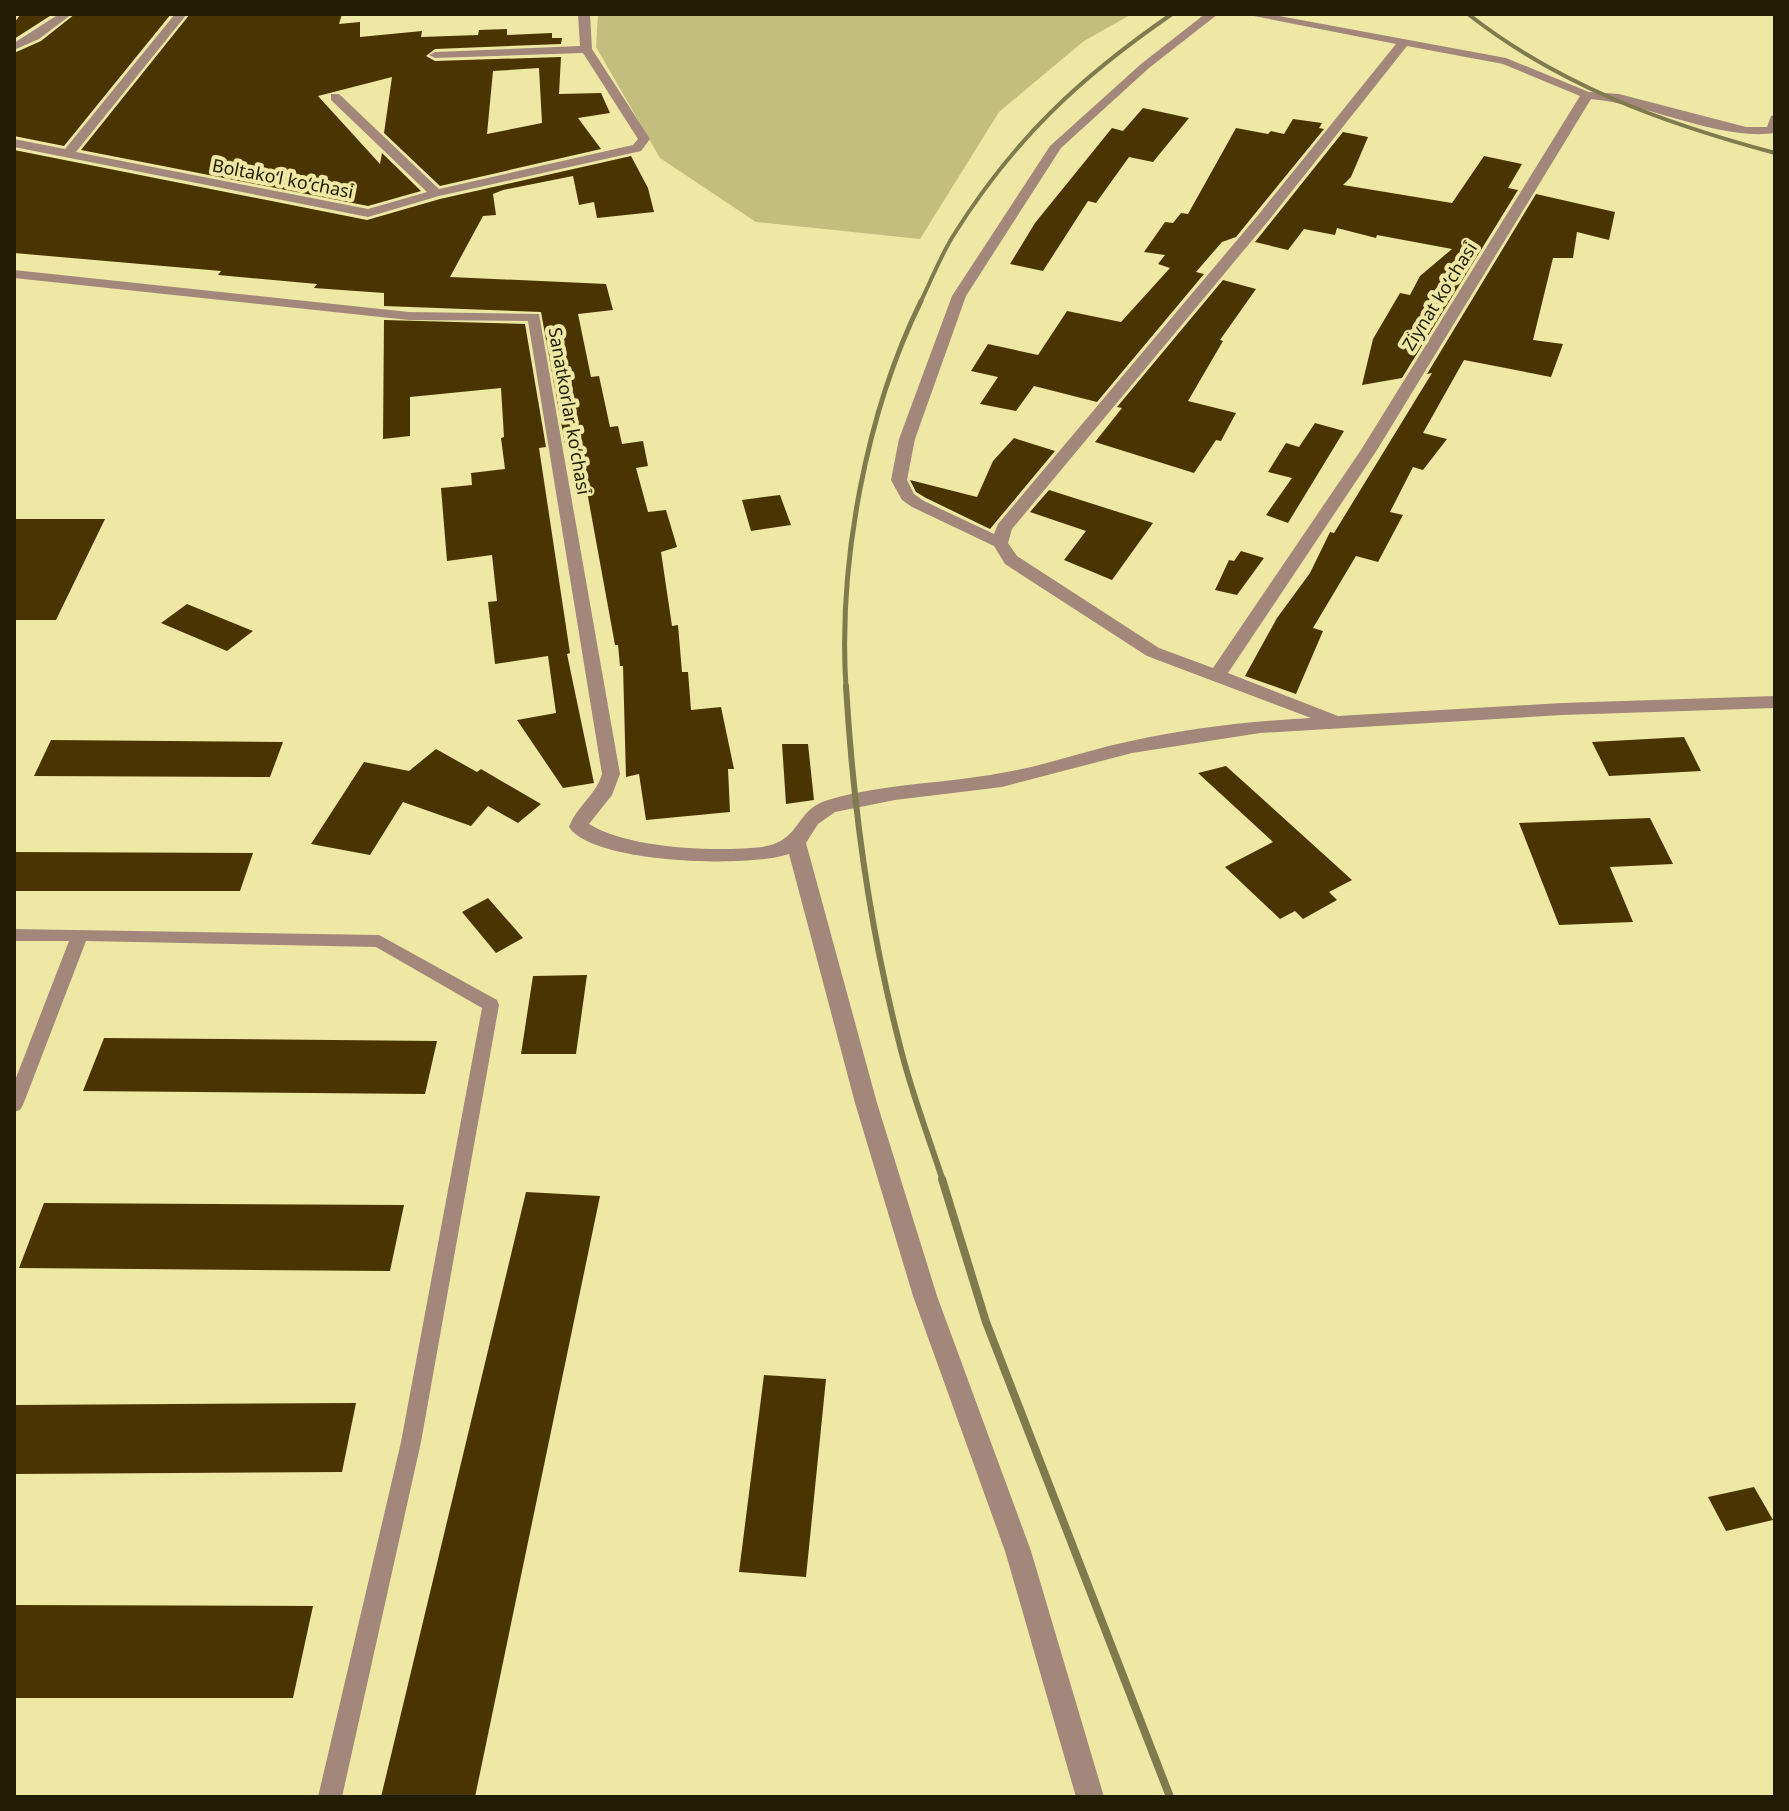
<svg xmlns="http://www.w3.org/2000/svg" width="1789" height="1811" font-family="'Noto Sans',sans-serif">
<style>
.green{fill:#c3bd7e}
.building{fill:#4a3502;fill-rule:evenodd}
.lines{fill:none;stroke-linecap:round;stroke-linejoin:round}
.lane{fill:#a4877b;fill-rule:evenodd}
.street{fill:#a4877b;fill-rule:evenodd}
.rail-far3{stroke:#7f7b4e;stroke-width:4}
.rail-far2{stroke:#7f7b4e;stroke-width:5}
.rail-far1{stroke:#7f7b4e;stroke-width:6}
.rail{stroke:#7f7b4e;stroke-width:8}
.labels{text-anchor:middle;dominant-baseline:central;stroke-width:8;stroke-linejoin:round;paint-order:stroke}
.far-street-label{font-size:18px;fill:#201d03;stroke:#eee8a4}
</style>
<rect width="100%" height="100%" fill="#eee8a4"/>
<path class="green" d="M 598,14 L 1132,14 L 1084,41 L 999,112 L 920,239 L 756,222 L 660,158 L 596,47 Z"/>
<path class="building" d="M 21,14 L 53,14 L 14,39 L 14,23 Z
M 75,14 L 171,14 L 64,146 L 14,136 L 14,53 L 41,41 Z
M 190,14 L 342,14 L 339,24 L 360,22 L 360,37 L 422,31 L 421,37 L 478,35 L 479,30 L 507,29 L 507,35 L 552,33 L 552,38 L 562,38 L 561,44 L 435,49 L 426,56 L 435,61 L 561,57 L 559,94 L 601,93 L 610,113 L 578,118 L 601,149 L 440,186 L 384,133 L 392,77 L 318,96 L 380,164 L 382,153 L 421,191 L 368,206 L 81,150 ZM 539,68 L 542,123 L 487,134 L 493,71 Z
M 1143,108 L 1189,118 L 1153,162 L 1129,157 L 1096,203 L 1088,201 L 1043,271 L 1010,264 L 1035,223 L 1112,128 L 1123,131 Z
M 1293,119 L 1322,123 L 1319,128 L 1324,129 L 1236,237 L 1222,242 L 1196,272 L 1204,274 L 1097,402 L 1034,386 L 1016,411 L 980,404 L 998,377 L 971,371 L 988,344 L 1038,355 L 1067,311 L 1121,322 L 1170,268 L 1158,264 L 1165,255 L 1144,252 L 1165,222 L 1173,223 L 1181,213 L 1188,214 L 1236,128 L 1268,134 L 1271,131 L 1284,134 Z
M 1343,132 L 1368,137 L 1351,177 L 1343,185 L 1452,203 L 1484,156 L 1522,164 L 1508,188 L 1518,190 L 1402,378 L 1362,385 L 1373,339 L 1400,293 L 1410,295 L 1420,276 L 1452,249 L 1377,235 L 1376,238 L 1337,228 L 1335,235 L 1304,229 L 1288,250 L 1255,242 Z
M 14,150 L 367,220 L 440,199 L 631,156 L 648,188 L 654,212 L 597,218 L 594,202 L 579,205 L 573,176 L 503,190 L 493,194 L 496,215 L 483,216 L 450,277 L 606,284 L 613,310 L 578,314 L 591,377 L 599,376 L 610,427 L 618,426 L 622,444 L 643,441 L 648,466 L 636,468 L 648,512 L 666,510 L 677,547 L 661,552 L 672,626 L 678,625 L 682,672 L 688,672 L 691,710 L 721,707 L 734,769 L 728,769 L 730,812 L 646,820 L 639,774 L 626,777 L 623,666 L 620,666 L 618,645 L 615,645 L 578,442 L 565,444 L 541,312 L 384,306 L 384,293 L 314,288 L 317,284 L 218,275 L 221,271 L 14,253 Z
M 1536,194 L 1615,212 L 1609,240 L 1577,232 L 1573,258 L 1553,258 L 1533,340 L 1563,344 L 1551,377 L 1464,360 L 1423,433 L 1447,439 L 1423,470 L 1413,467 L 1390,512 L 1403,515 L 1378,562 L 1356,556 L 1313,628 L 1323,631 L 1296,694 L 1245,676 L 1277,618 L 1310,573 L 1330,532 L 1334,533 L 1432,373 L 1427,374 Z
M 1223,280 L 1256,289 L 1220,340 L 1223,341 L 1188,401 L 1236,413 L 1221,441 L 1216,440 L 1194,473 L 1095,442 L 1122,408 L 1117,407 Z
M 384,320 L 525,324 L 546,447 L 539,448 L 570,653 L 567,654 L 594,783 L 563,788 L 517,720 L 556,713 L 548,656 L 495,664 L 488,602 L 497,601 L 492,555 L 447,561 L 441,488 L 472,485 L 471,473 L 505,469 L 501,438 L 504,437 L 501,388 L 410,397 L 410,436 L 383,439 Z
M 1315,423 L 1344,431 L 1288,523 L 1266,515 L 1292,478 L 1268,472 L 1286,443 L 1299,447 Z
M 1014,438 L 1055,451 L 990,529 L 926,498 L 916,492 L 910,480 L 977,497 L 993,461 Z
M 1049,490 L 1153,523 L 1112,580 L 1064,560 L 1086,531 L 1030,512 Z
M 780,495 L 791,525 L 751,531 L 742,500 Z
M 14,519 L 105,519 L 56,620 L 14,620 Z
M 1241,551 L 1264,558 L 1237,595 L 1215,590 L 1229,560 L 1234,561 Z
M 187,604 L 221,618 L 253,631 L 227,651 L 161,623 Z
M 1684,737 L 1701,771 L 1609,776 L 1592,742 Z
M 51,740 L 283,742 L 270,777 L 34,776 Z
M 782,744 L 808,744 L 814,800 L 786,804 Z
M 436,749 L 477,772 L 481,769 L 541,804 L 518,823 L 488,806 L 471,826 L 403,802 L 370,855 L 311,844 L 364,762 L 409,771 Z
M 1226,766 L 1352,880 L 1329,892 L 1337,900 L 1303,919 L 1295,911 L 1280,919 L 1225,867 L 1273,842 L 1198,773 Z
M 1650,818 L 1673,864 L 1610,867 L 1633,922 L 1559,925 L 1519,823 Z
M 14,852 L 253,853 L 240,891 L 14,891 Z
M 488,898 L 523,938 L 496,953 L 462,912 Z
M 587,975 L 576,1054 L 521,1054 L 533,976 Z
M 104,1038 L 437,1041 L 425,1094 L 83,1091 Z
M 526,1192 L 600,1196 L 475,1797 L 381,1797 Z
M 44,1203 L 404,1205 L 390,1271 L 19,1268 Z
M 764,1375 L 826,1379 L 806,1577 L 739,1572 Z
M 356,1403 L 342,1472 L 14,1474 L 14,1405 Z
M 1754,1487 L 1773,1520 L 1726,1531 L 1708,1497 Z
M 14,1605 L 313,1606 L 293,1698 L 14,1698 Z"/>
<g class="lines">
<path class="lane" d="M 14,929 L 379,935 L 497,1000 L 499,1005 L 421,1442 L 342,1797 L 318,1797 L 401,1442 L 482,1008 L 376,947 L 86,941 L 23,1105 L 20,1110 L 14,1112 L 14,1083 L 69,941 L 14,941 Z"/>
<path class="street" d="M 59,14 L 72,14 L 39,39 L 14,50 L 14,43 Z
M 175,14 L 187,14 L 76,152 L 368,209 L 427,192 L 331,100 L 331,94 L 339,94 L 439,189 L 633,145 L 638,139 L 583,53 L 435,58 L 429,55 L 435,52 L 580,46 L 578,14 L 590,14 L 592,49 L 650,139 L 641,151 L 439,196 L 368,217 L 14,147 L 14,139 L 65,149 Z
M 1205,14 L 1218,14 L 1149,68 L 1061,148 L 966,296 L 915,439 L 907,480 L 914,494 L 924,501 L 994,534 L 998,524 L 1259,214 L 1396,44 L 1244,14 L 1268,14 L 1506,58 L 1589,92 L 1619,94 L 1746,127 L 1767,127 L 1771,116 L 1775,115 L 1775,133 C 1720,141 1649,104 1591,99 L 1377,450 L 1228,673 L 1338,716 L 1562,703 L 1775,696 L 1775,708 L 1562,715 L 1260,733 L 1132,753 L 1002,787 L 895,800 L 835,812 L 818,824 L 806,843 L 877,1103 L 937,1296 L 1031,1551 L 1104,1797 L 1076,1797 L 1005,1551 L 913,1296 L 855,1103 L 789,854 C 750,868 593,864 569,827 C 577,806 596,795 602,774 L 528,321 L 409,320 L 14,278 L 14,270 L 409,312 L 539,314 L 620,774 L 612,795 L 589,824 C 629,849 716,852 762,847 C 802,841 794,810 828,800 C 884,783 944,784 1001,773 C 1045,766 1087,750 1131,741 C 1190,728 1251,721 1311,718 L 1147,656 L 1005,564 L 994,546 L 912,507 L 902,500 L 891,480 L 899,439 L 952,296 L 1050,146 L 1141,64 ZM 1407,46 L 1503,64 L 1580,96 L 1361,450 L 1213,668 L 1159,648 L 1017,556 L 1008,543 L 1012,529 L 1269,220 Z"/>
<path class="rail-far3" d="M 1468,14 C 1560,86 1663,123 1775,153
M 920,303 C 931,281 940,257 953,236 C 1013,140 1079,78 1172,14"/>
<path class="rail-far2" d="M 846,688 C 838,563 866,413 921,301"/>
<path class="rail-far1" d="M 846,686 C 853,806 869,925 899,1042 C 910,1089 928,1135 943,1181"/>
<path class="rail" d="M 942,1179 L 986,1322 L 1170,1797"/>
</g>
<g class="labels">
<g class="far-street-label">
<text transform="translate(283 178) rotate(11)">Boltakoʻl koʻchasi</text>
<text transform="translate(1439 296) rotate(-58)">Ziynat koʻchasi</text>
<text transform="translate(570 411) rotate(80)">Sanatkorlar koʻchasi</text>
</g>
</g>
<rect width="1789" height="1811" fill="none" stroke="#201d03" stroke-width="32"/>
</svg>
